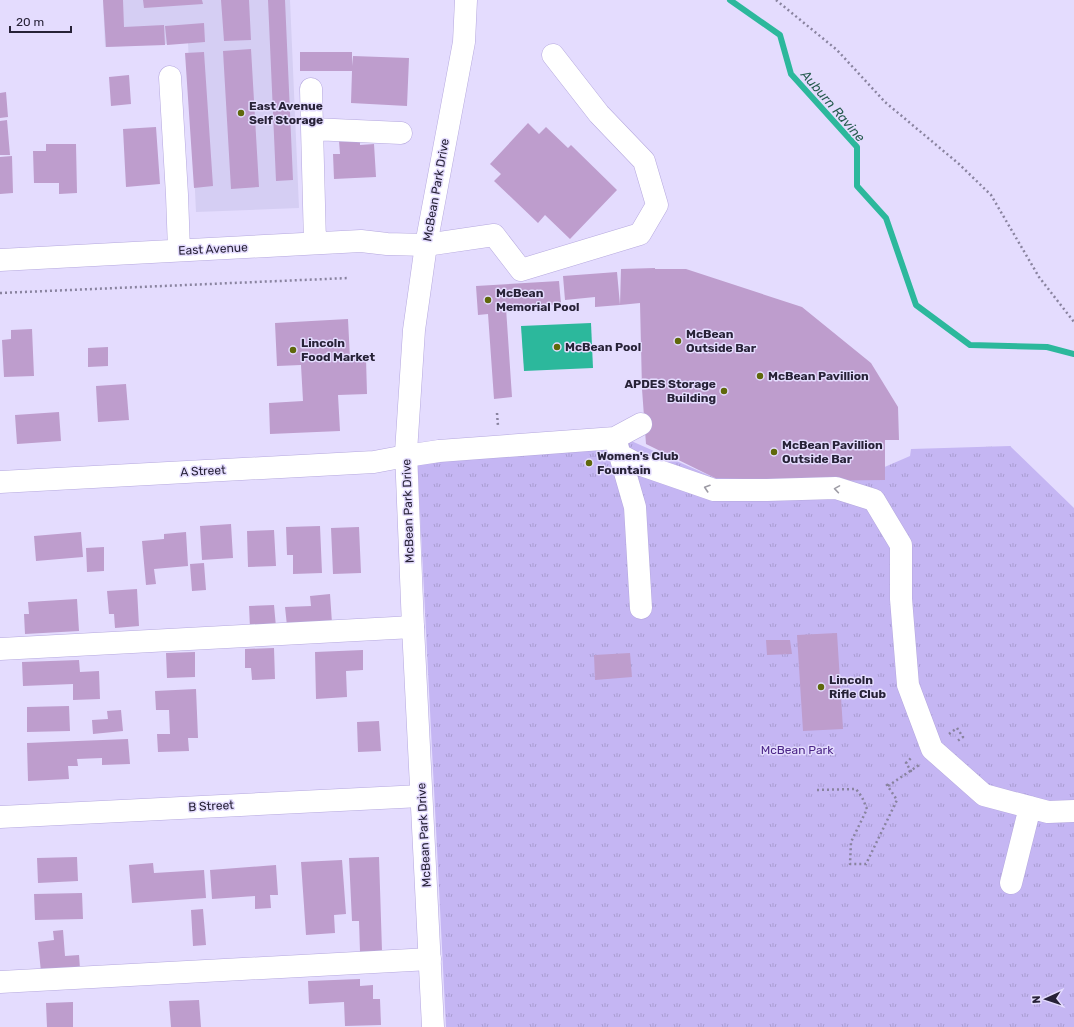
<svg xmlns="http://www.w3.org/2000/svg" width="1074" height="1027" font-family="Rubik,sans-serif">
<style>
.built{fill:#d5cef3}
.park{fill:url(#park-tufts)}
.water{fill:#2cb89c}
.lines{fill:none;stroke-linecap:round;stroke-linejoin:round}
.stream{stroke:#2cb89c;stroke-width:6}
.building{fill:#be9dcd}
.minor-casing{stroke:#b5a8de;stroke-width:23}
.major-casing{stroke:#b5a8de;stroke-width:23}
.path{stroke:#89839f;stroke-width:2.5;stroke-dasharray:2 3;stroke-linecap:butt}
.minor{stroke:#fff;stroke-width:22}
.major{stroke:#fff;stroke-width:22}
.oneway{stroke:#9e9ca5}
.poi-dot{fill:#5f680b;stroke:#e4dcfe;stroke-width:1.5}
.labels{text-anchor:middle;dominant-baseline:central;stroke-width:3;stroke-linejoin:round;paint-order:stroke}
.poi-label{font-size:12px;font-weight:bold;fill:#272237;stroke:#e4dcfe;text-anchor:start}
.street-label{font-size:12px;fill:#272237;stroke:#e4dcfe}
.park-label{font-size:12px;fill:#4c2788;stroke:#e4dcfe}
.water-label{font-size:13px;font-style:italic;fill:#275c50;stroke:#e4dcfe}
</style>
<defs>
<pattern id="park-tufts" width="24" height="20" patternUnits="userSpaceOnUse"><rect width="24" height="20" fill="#c5b6f3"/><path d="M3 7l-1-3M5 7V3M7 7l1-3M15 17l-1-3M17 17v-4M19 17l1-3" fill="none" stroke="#a99cd1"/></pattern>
</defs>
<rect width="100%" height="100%" fill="#e4dcfe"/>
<path class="built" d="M 103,0 L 290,0 L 299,208 L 196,212 L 188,43 L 105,47 Z"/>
<path class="park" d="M 620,436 L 715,478 L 880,469 L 910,456 L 911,449 L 1010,446 L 1074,508 L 1074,1027 L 446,1027 L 417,453 Z"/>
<path class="water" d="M 591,323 L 593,368 L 524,371 L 521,326 Z"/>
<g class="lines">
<path class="stream" d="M 730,0 L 780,35 L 791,74 L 857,147 L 857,186 L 886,218 L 916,305 L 970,345 L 1047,347 L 1074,354"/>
</g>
<path class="building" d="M 103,0 L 123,0 L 124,27 L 164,25 L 165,45 L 106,47 Z
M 143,0 L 202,0 L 203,4 L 144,8 Z
M 221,0 L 249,0 L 251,40 L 224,41 Z
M 268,0 L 285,0 L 293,180 L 276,181 Z
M 204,23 L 205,42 L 167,45 L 165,26 Z
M 251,49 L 259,187 L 231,189 L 223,51 Z
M 204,52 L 213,186 L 194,188 L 185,53 Z
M 300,52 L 352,52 L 352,66 L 353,56 L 409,58 L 407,106 L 351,103 L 352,71 L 300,71 Z
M 129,75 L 131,104 L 111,106 L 109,77 Z
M 6,92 L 8,117 L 0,118 L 0,93 Z
M 7,120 L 10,155 L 0,155 L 0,121 Z
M 528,123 L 539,134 L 546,127 L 568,148 L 571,145 L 617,190 L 570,239 L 545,215 L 538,223 L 494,181 L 501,174 L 490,164 Z
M 156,127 L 160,184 L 126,187 L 123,129 Z
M 360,140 L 360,145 L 374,144 L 376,177 L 334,179 L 333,154 L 340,154 L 339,141 Z
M 46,144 L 76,144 L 77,193 L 59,194 L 59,183 L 34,183 L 33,151 L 46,151 Z
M 12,156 L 13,193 L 0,194 L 0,157 Z
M 655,268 L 655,269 L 686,269 L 802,307 L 871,363 L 898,407 L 899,440 L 885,440 L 885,480 L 803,481 L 715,478 L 646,444 L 642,389 L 640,303 L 620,305 L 595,307 L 595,297 L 565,300 L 563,276 L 617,272 L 620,305 L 621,269 Z
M 559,281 L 561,304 L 506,308 L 512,397 L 494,399 L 488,314 L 478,315 L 476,286 Z
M 348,319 L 350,359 L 366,358 L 367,394 L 338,395 L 340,431 L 270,434 L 269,403 L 303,401 L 301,365 L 277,366 L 275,323 Z
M 32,329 L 34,376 L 4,377 L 2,340 L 11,339 L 11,330 Z
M 108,347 L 108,366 L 88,367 L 88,348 Z
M 126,384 L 129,420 L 98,422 L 96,386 Z
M 59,412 L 61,441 L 17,444 L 15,415 Z
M 231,524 L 233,558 L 202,560 L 200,526 Z
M 320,526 L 322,573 L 293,574 L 293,555 L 287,555 L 286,527 Z
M 359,527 L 361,573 L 333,574 L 331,528 Z
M 274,530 L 276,566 L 248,567 L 247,531 Z
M 81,532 L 83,557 L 36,561 L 34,536 Z
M 186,532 L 188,566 L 154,569 L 156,584 L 146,585 L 142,541 L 164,539 L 164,534 Z
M 104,547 L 104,571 L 87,572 L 86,548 Z
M 204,563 L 206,590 L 192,591 L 190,564 Z
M 137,589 L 139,626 L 115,628 L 114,614 L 109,614 L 107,591 Z
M 330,594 L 332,623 L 287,626 L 285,607 L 311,606 L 310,596 Z
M 77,599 L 79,631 L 25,634 L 24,614 L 29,614 L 28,602 Z
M 274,605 L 276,627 L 250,628 L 249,606 Z
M 837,633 L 843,729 L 803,731 L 797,635 Z
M 766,640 L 790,640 L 792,654 L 767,655 Z
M 274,648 L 275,679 L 252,680 L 251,668 L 245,668 L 245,649 Z
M 363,650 L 363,670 L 346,671 L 347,697 L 316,699 L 315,652 Z
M 195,652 L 195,677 L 167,678 L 166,653 Z
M 630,653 L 632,677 L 595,680 L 594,655 Z
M 79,660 L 80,672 L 99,671 L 100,699 L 73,700 L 73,684 L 23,686 L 22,662 Z
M 196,689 L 198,738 L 188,738 L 189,751 L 158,752 L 157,734 L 170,734 L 169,710 L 156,710 L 155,691 Z
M 69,706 L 70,731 L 27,732 L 27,707 Z
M 121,710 L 123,731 L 93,734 L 92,720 L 108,719 L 107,711 Z
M 379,721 L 381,751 L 358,752 L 357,722 Z
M 128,739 L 130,764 L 102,765 L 102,758 L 77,759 L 78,766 L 68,766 L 69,779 L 28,781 L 27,743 Z
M 77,857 L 78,881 L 38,883 L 37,858 Z
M 379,857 L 382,951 L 360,952 L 359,921 L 352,921 L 349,858 Z
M 342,860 L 346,914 L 334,915 L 335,933 L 306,935 L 301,862 Z
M 153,863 L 154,873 L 204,870 L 206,898 L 132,903 L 129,865 Z
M 276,865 L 278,895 L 270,895 L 271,908 L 255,909 L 255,896 L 212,899 L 210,870 Z
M 82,893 L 83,919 L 35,920 L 34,894 Z
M 203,909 L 206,945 L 193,946 L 191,910 Z
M 63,930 L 65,956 L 79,955 L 80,969 L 41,972 L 38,942 L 54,940 L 53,931 Z
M 360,979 L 360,986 L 373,985 L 373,999 L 380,999 L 381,1025 L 345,1026 L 344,1002 L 309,1004 L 308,981 Z
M 199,1000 L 201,1027 L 171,1027 L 169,1001 Z
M 73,1002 L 73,1027 L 47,1027 L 46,1003 Z"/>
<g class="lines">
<g class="minor-casing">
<path id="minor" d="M 170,77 L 177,195 L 179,250
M 311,89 L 315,243
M 312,129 L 401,133
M 0,260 L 361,241 L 387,244 L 426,245 L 494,235 L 521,270 L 640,234 L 657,205 L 644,161 L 599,114 L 553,55
M 615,438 L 641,424
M 620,455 L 633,462 L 714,490 L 767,490 L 836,488 L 874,500 L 901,545 L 901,599 L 908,685 L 932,749 L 984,795 L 1048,812 L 1074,811
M 0,482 L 374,462 L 406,456 L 439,451 L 615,438 L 635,507 L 641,608
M 0,649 L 413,627
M 0,817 L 421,796
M 1011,883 L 1030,807
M 0,982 L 430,959"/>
</g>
<g class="major-casing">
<path id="major" d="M 433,1027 L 413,627 L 406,452 L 414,330 L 426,245 L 464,42 L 466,0"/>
</g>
<path class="path" d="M 776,0 L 837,50 L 885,102 L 959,164 L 991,195 L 1039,277 L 1074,322
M 0,293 L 349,278
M 497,413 L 498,426
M 949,734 L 957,728 L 963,737 L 956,742
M 910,771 L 911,771 L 906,763 L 912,757
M 888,786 L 919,765
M 817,790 L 856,789 L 862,797 L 867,809 L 851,842 L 850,864 L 866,864 L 897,800 L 885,782"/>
<use href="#minor" class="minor"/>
<use href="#major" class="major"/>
</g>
<defs><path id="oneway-chevron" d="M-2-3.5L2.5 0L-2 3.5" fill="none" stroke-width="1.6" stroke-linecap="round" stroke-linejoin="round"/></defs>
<g class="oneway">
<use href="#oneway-chevron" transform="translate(707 488) rotate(-162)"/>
<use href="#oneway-chevron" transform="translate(837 489) rotate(-171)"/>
</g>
<g class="poi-dot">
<circle cx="241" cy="113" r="4"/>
<circle cx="488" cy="300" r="4"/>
<circle cx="678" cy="341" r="4"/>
<circle cx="557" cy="347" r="4"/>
<circle cx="293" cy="350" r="4"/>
<circle cx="760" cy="376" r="4"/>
<circle cx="724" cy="391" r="4"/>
<circle cx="774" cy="452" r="4"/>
<circle cx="589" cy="463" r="4"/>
<circle cx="821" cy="687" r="4"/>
</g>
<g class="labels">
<g class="poi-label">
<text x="249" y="106">East Avenue<tspan x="249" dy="14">Self Storage</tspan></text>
<text x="496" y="293">McBean<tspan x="496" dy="14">Memorial Pool</tspan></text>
<text x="686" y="334">McBean<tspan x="686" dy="14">Outside Bar</tspan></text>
<text x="301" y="343">Lincoln<tspan x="301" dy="14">Food Market</tspan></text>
<text x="565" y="347">McBean Pool</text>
<text x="768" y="376">McBean Pavillion</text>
<text x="716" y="384" text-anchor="end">APDES Storage<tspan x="716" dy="14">Building</tspan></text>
<text x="782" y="445">McBean Pavillion<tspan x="782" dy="14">Outside Bar</tspan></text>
<text x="597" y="456">Women's Club<tspan x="597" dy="14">Fountain</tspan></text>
<text x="829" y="680">Lincoln<tspan x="829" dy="14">Rifle Club</tspan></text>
</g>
<g class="street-label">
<text transform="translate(436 190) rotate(-80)">McBean Park Drive</text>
<text transform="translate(213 249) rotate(-3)">East Avenue</text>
<text transform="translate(203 471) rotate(-3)">A Street</text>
<text transform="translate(408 511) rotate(-92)">McBean Park Drive</text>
<text transform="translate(211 806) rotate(-3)">B Street</text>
<text transform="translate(424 835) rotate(-93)">McBean Park Drive</text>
</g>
<g class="park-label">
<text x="797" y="750">McBean Park</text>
</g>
<g class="water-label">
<text transform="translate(833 106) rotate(49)">Auburn Ravine</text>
</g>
</g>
<g transform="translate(1046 999) rotate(267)" stroke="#e4dcfe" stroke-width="3" paint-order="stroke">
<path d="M0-3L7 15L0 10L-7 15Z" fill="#272237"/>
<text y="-6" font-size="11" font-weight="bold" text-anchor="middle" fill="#272237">N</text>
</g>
<path d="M10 26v6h61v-6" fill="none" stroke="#272237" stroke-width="2"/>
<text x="16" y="26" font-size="12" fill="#272237" stroke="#e4dcfe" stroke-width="3" paint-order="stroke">20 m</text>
</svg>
